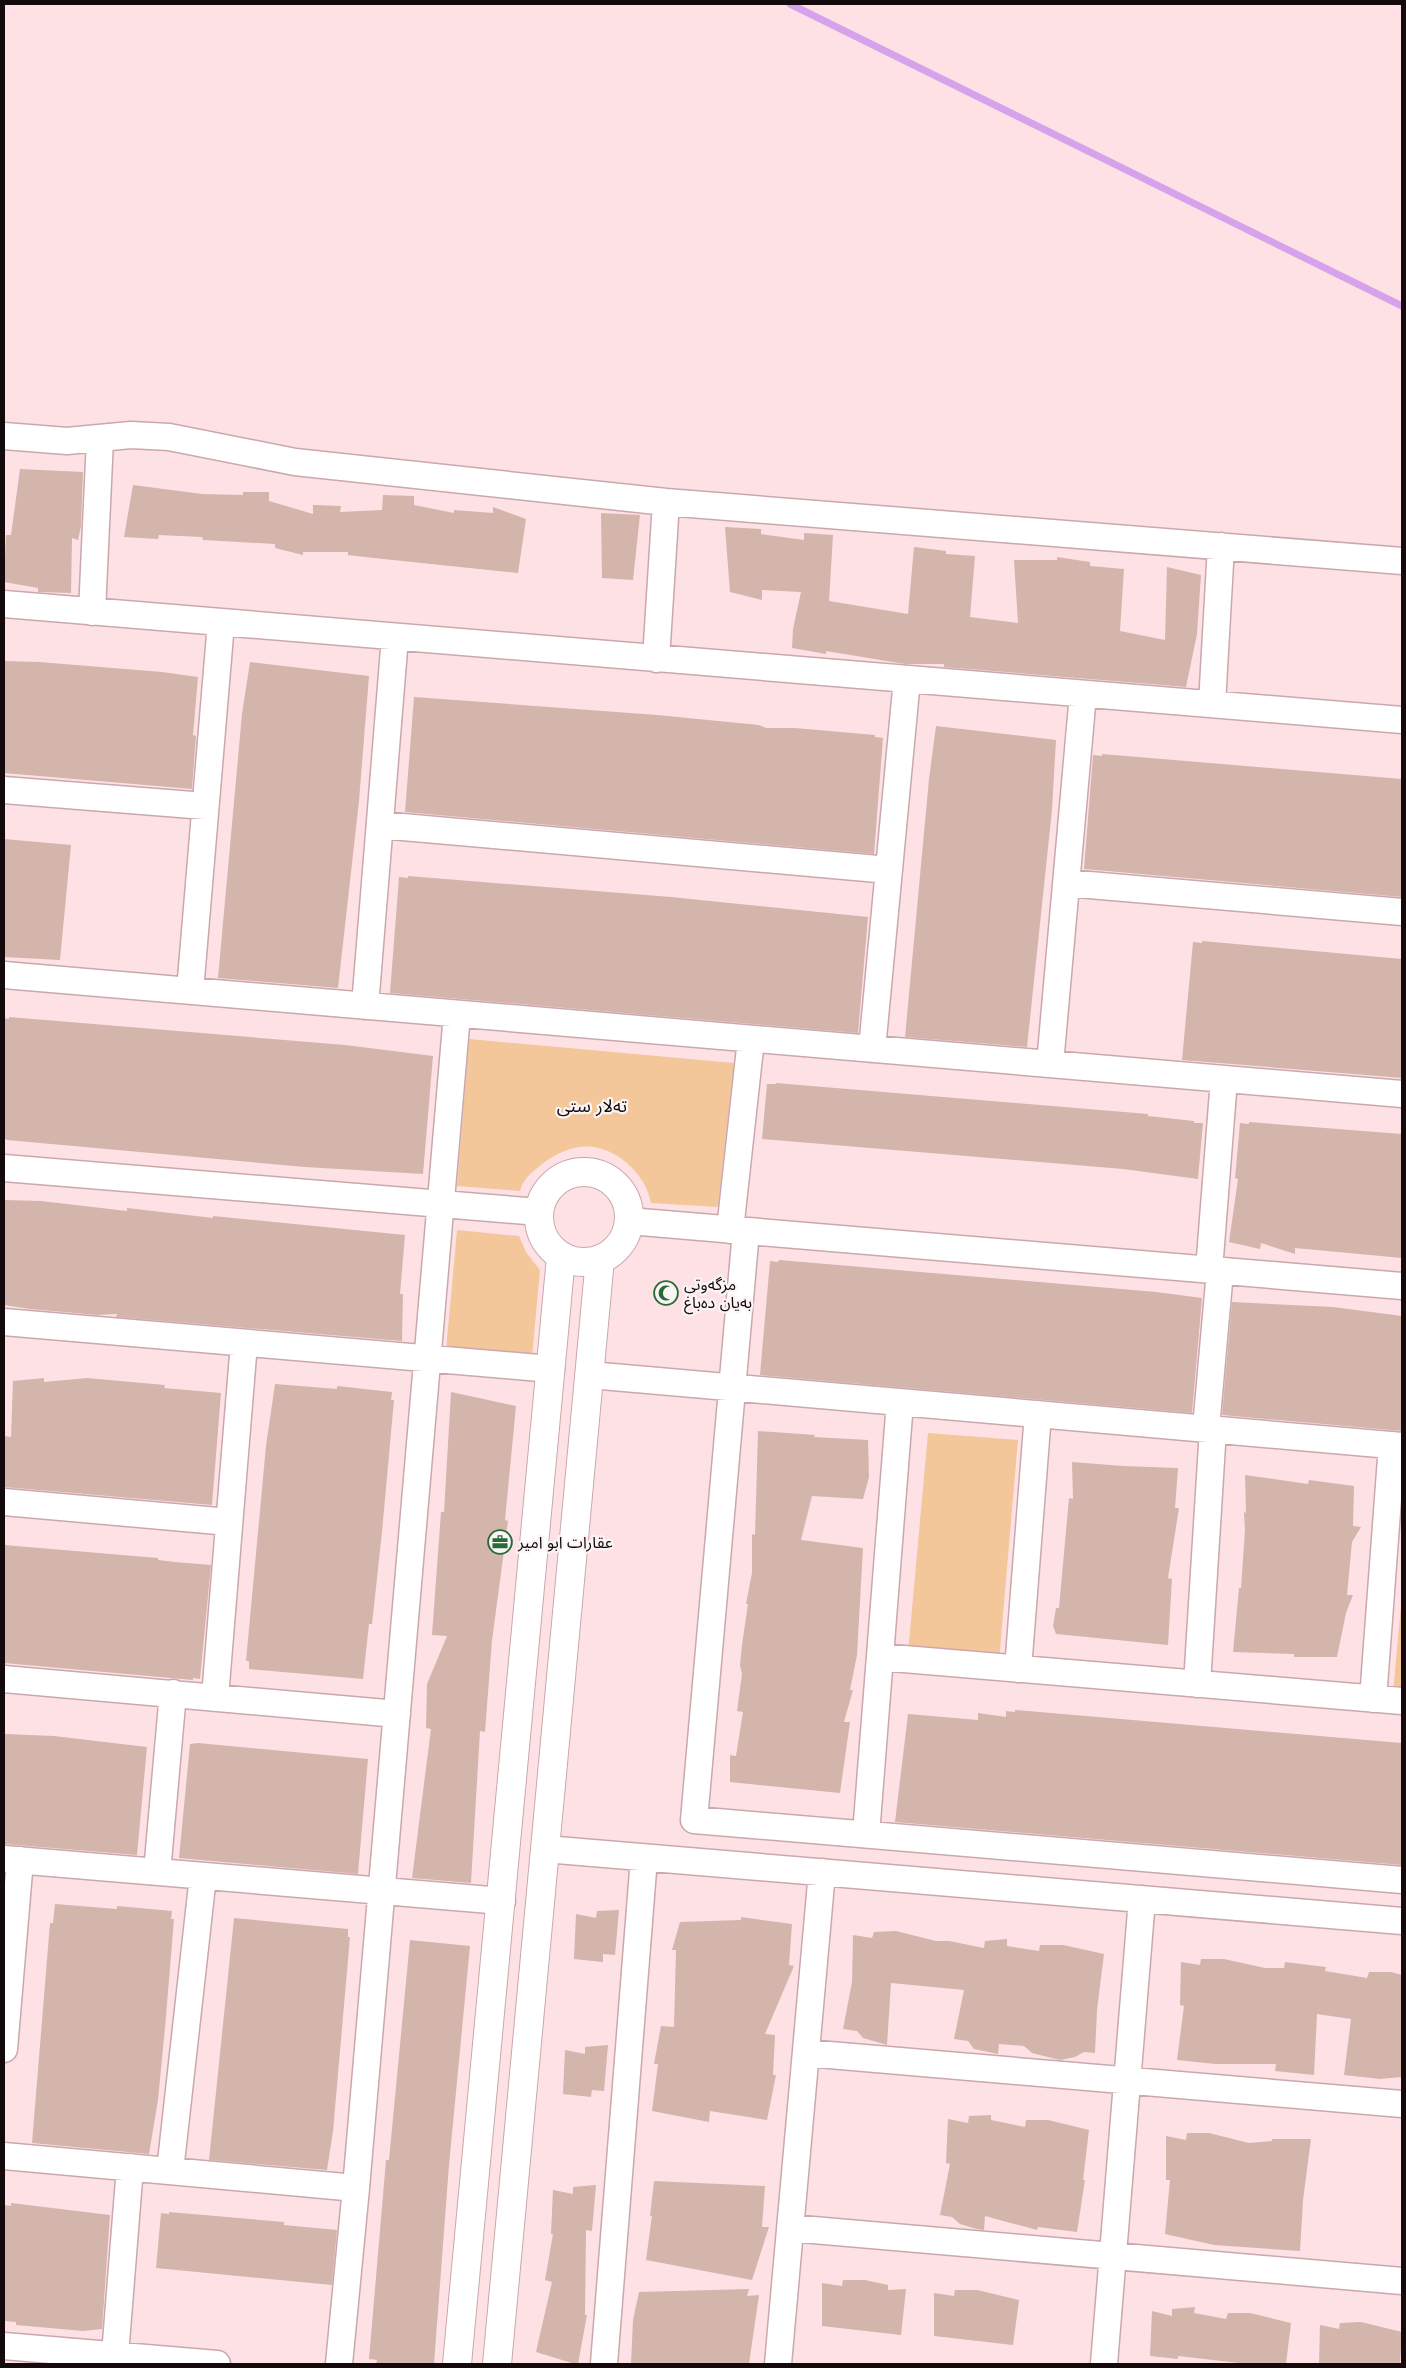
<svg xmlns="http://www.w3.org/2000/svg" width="1406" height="2368" font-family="Helvetica,'Noto Sans Arabic',sans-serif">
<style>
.green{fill:#f4c79a}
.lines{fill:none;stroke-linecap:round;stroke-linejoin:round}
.stream{stroke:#d6a2eb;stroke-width:7}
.building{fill:#d4b5ab}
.minor-casing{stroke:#caa8ac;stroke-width:29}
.tertiary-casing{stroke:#caa8ac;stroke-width:30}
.minor{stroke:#fff;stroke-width:26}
.tertiary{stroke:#fff;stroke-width:28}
.labels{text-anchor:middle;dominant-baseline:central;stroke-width:4.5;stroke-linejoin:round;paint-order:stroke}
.poi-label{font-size:16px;fill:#14090b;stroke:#fbf4f5;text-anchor:start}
.neighbourhood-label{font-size:18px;fill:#14090b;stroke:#fbf4f5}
</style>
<rect width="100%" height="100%" fill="#fde1e4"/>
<path class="green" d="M 469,1039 L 734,1063 L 718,1207 L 651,1203 C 646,1172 611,1142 579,1147 C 565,1149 551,1157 541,1165 C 531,1173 523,1179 520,1191 L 457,1186 Z
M 457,1230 L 519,1236 L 526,1252 L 540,1270 L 532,1357 L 446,1350 Z
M 928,1433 L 1018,1440 L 999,1661 L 908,1653 Z
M 1402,1595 L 1402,1693 L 1393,1693 Z"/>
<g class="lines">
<path class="stream" d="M 790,4 L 1402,306"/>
</g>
<path class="building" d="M 20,469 L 83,472 L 81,526 L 78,540 L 72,538 L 71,593 L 38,592 L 38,588 L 4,582 L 6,535 L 11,535 Z
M 133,485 L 202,494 L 243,495 L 243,492 L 269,492 L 269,501 L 313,514 L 313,505 L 341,506 L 340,512 L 382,510 L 383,495 L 414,496 L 414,505 L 454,513 L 454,510 L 493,513 L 493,507 L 526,519 L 518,573 L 374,558 L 348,555 L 348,552 L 303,552 L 303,555 L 275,548 L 275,544 L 203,540 L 202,537 L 159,535 L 158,539 L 124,537 Z
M 601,513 L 640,515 L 633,580 L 602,578 Z
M 725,527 L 761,529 L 761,534 L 804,540 L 804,533 L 833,535 L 829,601 L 908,614 L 914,547 L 946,551 L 946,554 L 975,556 L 970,617 L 1018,623 L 1014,560 L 1057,560 L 1057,557 L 1090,562 L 1090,566 L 1124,569 L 1120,631 L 1165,640 L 1167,567 L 1201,575 L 1197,634 L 1186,687 L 944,667 L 944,664 L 905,664 L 826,651 L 826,654 L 792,648 L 793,629 L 801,592 L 762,590 L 762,600 L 730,592 Z
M 4,661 L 39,662 L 162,672 L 198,677 L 193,735 L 196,736 L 192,789 L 4,773 Z
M 250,662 L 369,676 L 359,801 L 338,988 L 218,978 L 242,714 Z
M 414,697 L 657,715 L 759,725 L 766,728 L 795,728 L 875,735 L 875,737 L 883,738 L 874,854 L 405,812 Z
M 936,726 L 1056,740 L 1052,810 L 1027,1047 L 905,1037 L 929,779 Z
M 1102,754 L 1402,779 L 1402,897 L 1084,869 L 1093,755 L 1102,756 Z
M 4,839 L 71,845 L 60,960 L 4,957 Z
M 408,876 L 671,897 L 868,917 L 858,1033 L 390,993 L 399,877 L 408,878 Z
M 1202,941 L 1402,959 L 1402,1078 L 1182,1060 L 1193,942 L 1202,943 Z
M 9,1017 L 345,1045 L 433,1056 L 423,1174 L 305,1167 L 7,1140 L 4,1138 L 4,1018 L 9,1019 Z
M 776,1083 L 1148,1114 L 1148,1116 L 1194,1121 L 1194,1123 L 1203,1123 L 1198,1179 L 1123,1169 L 762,1139 L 767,1084 L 776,1084 Z
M 1249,1122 L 1402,1134 L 1402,1258 L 1295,1248 L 1295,1254 L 1261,1243 L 1260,1249 L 1229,1242 L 1238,1179 L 1235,1178 L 1240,1123 L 1249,1124 Z
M 4,1200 L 41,1201 L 127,1211 L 127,1208 L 213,1218 L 213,1216 L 405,1235 L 400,1294 L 403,1294 L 402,1341 L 116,1317 L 117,1314 L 97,1315 L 30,1309 L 4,1305 Z
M 779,1260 L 1156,1292 L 1202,1298 L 1192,1413 L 760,1375 L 770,1261 L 778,1262 Z
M 1232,1302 L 1333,1307 L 1402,1316 L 1402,1431 L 1222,1415 Z
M 44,1378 L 44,1382 L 87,1378 L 165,1385 L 164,1388 L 221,1393 L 212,1505 L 4,1487 L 4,1436 L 11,1437 L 13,1381 Z
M 275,1384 L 337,1389 L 337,1386 L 392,1392 L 391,1400 L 394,1400 L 382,1532 L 372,1624 L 369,1624 L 363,1679 L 249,1669 L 249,1661 L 246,1661 L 266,1446 Z
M 451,1392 L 516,1406 L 505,1520 L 508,1521 L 492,1640 L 485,1732 L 480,1731 L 471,1883 L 412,1878 L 431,1729 L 426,1728 L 427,1684 L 447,1636 L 432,1635 L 441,1512 L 444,1512 Z
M 758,1431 L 815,1435 L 814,1437 L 868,1440 L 869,1477 L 863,1499 L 812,1496 L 801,1540 L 863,1548 L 857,1655 L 850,1690 L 853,1690 L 844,1722 L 850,1722 L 840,1793 L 730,1782 L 730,1755 L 736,1756 L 743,1712 L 737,1711 L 742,1674 L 740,1665 L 742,1645 L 748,1604 L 746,1604 L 752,1573 L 752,1534 L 755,1535 Z
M 1072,1462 L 1123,1466 L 1178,1468 L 1175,1508 L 1179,1508 L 1168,1578 L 1172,1579 L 1168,1645 L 1056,1634 L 1053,1626 L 1056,1608 L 1059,1608 L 1069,1498 L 1073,1499 Z
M 1245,1475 L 1308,1484 L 1309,1480 L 1354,1486 L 1353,1526 L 1361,1527 L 1352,1542 L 1347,1595 L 1353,1595 L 1346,1613 L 1337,1657 L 1294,1657 L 1294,1654 L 1233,1652 L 1239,1588 L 1241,1588 L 1245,1530 L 1244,1512 L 1246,1513 Z
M 4,1545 L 158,1558 L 158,1560 L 175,1562 L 211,1565 L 200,1679 L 193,1678 L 193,1680 L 4,1663 Z
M 1015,1710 L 1402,1743 L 1402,1865 L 895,1822 L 908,1714 L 978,1720 L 978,1713 L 1006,1717 L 1006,1711 L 1015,1712 Z
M 5,1734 L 54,1736 L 147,1747 L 137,1855 L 4,1844 Z
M 198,1743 L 368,1759 L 358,1874 L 179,1858 L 190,1744 Z
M 55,1904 L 117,1909 L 117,1906 L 172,1911 L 171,1919 L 174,1919 L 165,2028 L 158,2100 L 149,2154 L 32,2143 L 50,1923 L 53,1923 Z
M 619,1910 L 615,1955 L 603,1954 L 603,1962 L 574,1959 L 576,1914 L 596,1918 L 597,1911 Z
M 741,1917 L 792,1924 L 789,1965 L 794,1966 L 765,2034 L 775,2035 L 773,2075 L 776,2075 L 767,2120 L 710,2111 L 709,2122 L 652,2111 L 658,2064 L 654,2064 L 661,2026 L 674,2027 L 676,1950 L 672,1950 L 680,1922 L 741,1920 Z
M 234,1918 L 348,1929 L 348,1937 L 350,1937 L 333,2131 L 327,2170 L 209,2160 Z
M 896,1931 L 936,1941 L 949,1941 L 984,1948 L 985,1941 L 1007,1939 L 1007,1946 L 1039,1951 L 1040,1945 L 1063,1945 L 1104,1954 L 1097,2010 L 1095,2053 L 1084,2052 L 1075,2057 L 1060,2060 L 1032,2053 L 1024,2046 L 999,2044 L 998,2054 L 974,2049 L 968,2041 L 954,2039 L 964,1990 L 891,1983 L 887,2045 L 863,2038 L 857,2031 L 843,2029 L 852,1982 L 853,1935 L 872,1938 L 874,1932 Z
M 410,1940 L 470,1946 L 449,2165 L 434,2364 L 376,2364 L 377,2360 L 369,2359 L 386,2160 L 389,2160 Z
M 1201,1959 L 1224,1959 L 1265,1968 L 1284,1968 L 1285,1962 L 1326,1967 L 1325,1971 L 1367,1978 L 1369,1972 L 1391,1972 L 1402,1975 L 1402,2077 L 1380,2079 L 1344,2075 L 1351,2019 L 1317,2014 L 1314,2075 L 1275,2071 L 1276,2064 L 1215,2064 L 1177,2060 L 1184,2006 L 1180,2005 L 1181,1962 L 1200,1965 Z
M 608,2045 L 604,2091 L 592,2090 L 591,2097 L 563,2094 L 565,2050 L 585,2054 L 585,2047 Z
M 991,2115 L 991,2120 L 1025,2127 L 1026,2120 L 1048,2120 L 1089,2130 L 1083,2180 L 1085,2180 L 1077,2232 L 1038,2227 L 1037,2230 L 985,2216 L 984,2230 L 977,2229 L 960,2224 L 952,2217 L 940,2215 L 950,2164 L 946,2163 L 948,2119 L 968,2123 L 969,2116 Z
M 1187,2133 L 1209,2133 L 1249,2143 L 1272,2141 L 1272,2139 L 1311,2139 L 1303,2200 L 1300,2251 L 1214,2245 L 1165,2234 L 1170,2180 L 1166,2180 L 1166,2136 L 1186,2140 Z
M 654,2181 L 765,2186 L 762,2227 L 769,2227 L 752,2280 L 646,2260 L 652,2216 L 650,2216 Z
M 596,2185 L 592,2231 L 586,2230 L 585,2315 L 587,2315 L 578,2364 L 575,2364 L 536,2352 L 552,2282 L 545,2280 L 553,2234 L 551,2234 L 553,2190 L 573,2194 L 573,2187 Z
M 11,2203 L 110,2215 L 102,2329 L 83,2331 L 16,2325 L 16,2322 L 4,2321 L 4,2205 L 11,2206 Z
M 169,2212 L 284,2222 L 284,2225 L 337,2230 L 332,2285 L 156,2268 L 161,2213 L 169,2214 Z
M 843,2280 L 865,2280 L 888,2285 L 888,2290 L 906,2289 L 901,2335 L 822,2326 L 822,2283 L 842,2286 Z
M 749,2289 L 747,2296 L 759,2295 L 749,2364 L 631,2364 L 633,2320 L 639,2292 Z
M 955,2290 L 977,2290 L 1019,2300 L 1013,2345 L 934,2336 L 934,2293 L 954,2296 Z
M 1195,2307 L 1194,2313 L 1226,2319 L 1228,2313 L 1250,2313 L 1291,2323 L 1286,2364 L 1248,2364 L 1178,2356 L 1178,2359 L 1150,2356 L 1152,2311 L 1172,2316 L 1172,2309 Z
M 1361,2322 L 1402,2332 L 1400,2364 L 1319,2364 L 1320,2325 L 1339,2329 L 1340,2323 Z"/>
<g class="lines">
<g class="minor-casing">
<path id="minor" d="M 4,436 L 67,441 L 131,435 L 169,437 L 295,462 L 666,502 L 1402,561
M 4,604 L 1402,720
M 92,612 L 100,439
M 656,659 L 666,502
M 1212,704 L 1221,546
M 4,790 L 205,806
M 380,825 L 889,870
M 1066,883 L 1402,912
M 4,975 L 1402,1094
M 190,991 L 221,623
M 365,1006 L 395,637
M 872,1049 L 907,679
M 1050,1064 L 1083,694
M 4,1168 L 539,1212
M 629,1221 L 1402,1286
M 730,1230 L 751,1039
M 746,1231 L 694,1820 L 1402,1880
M 1209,1270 L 1224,1079
M 4,1322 L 551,1369
M 590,1375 L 1402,1446
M 1206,1428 L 1220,1271
M 4,1502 L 229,1522
M 880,1657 L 1402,1701
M 1018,1669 L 1038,1414
M 4,1679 L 397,1714
M 1197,1684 L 1213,1429
M 215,1697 L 244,1343
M 1373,1699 L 1392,1445
M 866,1834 L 900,1402
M 545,1849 L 1402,1921
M 4,1859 L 502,1901
M 157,1872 L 173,1693
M 4,2049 L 20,1860
M 806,2053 L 1402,2104
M 4,2156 L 356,2188
M 170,2171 L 203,1876
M 790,2228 L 1402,2281
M 4,2346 L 217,2364
M 115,2355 L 130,2167
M 339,2364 L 356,2188 L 457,1014
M 604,2364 L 644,1858
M 778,2364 L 822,1872
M 1104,2364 L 1142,1899"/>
</g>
<g class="tertiary-casing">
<path id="tertiary" d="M539 1217a45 45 0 1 1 90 0a45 45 0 1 1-90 0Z
M 457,2364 L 561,1257
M 497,2364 L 600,1259"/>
</g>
<use href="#minor" class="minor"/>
<use href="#tertiary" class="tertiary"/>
</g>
<defs>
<g id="mosque-ring" transform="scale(1.25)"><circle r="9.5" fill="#fbf4f5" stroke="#276c37" stroke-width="1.5"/><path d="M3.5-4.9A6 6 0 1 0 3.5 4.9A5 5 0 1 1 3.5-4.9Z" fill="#276c37"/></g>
<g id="office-ring" transform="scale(1.25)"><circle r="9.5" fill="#fbf4f5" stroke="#276c37" stroke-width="1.5"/><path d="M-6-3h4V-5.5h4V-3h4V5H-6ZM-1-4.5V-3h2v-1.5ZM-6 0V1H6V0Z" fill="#276c37"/></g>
</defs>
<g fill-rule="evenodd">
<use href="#mosque-ring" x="666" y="1293"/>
<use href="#office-ring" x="500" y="1542"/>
</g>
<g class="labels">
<g class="poi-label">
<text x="684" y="1284">مزگەوتی<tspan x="684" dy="18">بەیان دەباغ</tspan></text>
<text x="518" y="1542">عقارات ابو امير</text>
</g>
<g class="neighbourhood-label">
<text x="592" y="1106">ته‌لار ستی</text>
</g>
</g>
<rect width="1406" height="2368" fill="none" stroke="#14090b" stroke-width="10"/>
</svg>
